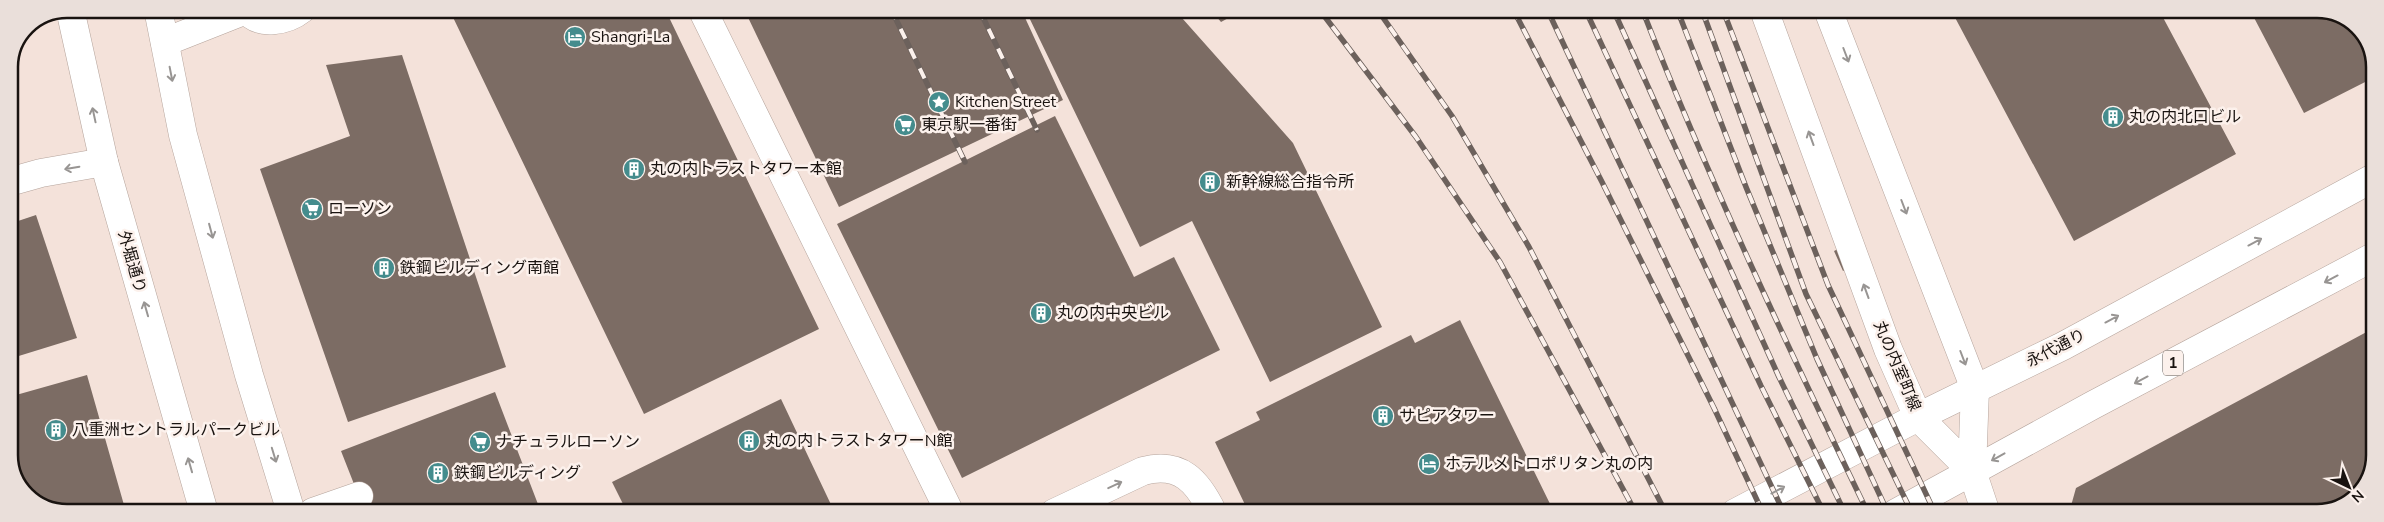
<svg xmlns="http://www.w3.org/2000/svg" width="2384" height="522" font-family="'Nunito Sans','Noto Sans JP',sans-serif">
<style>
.building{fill:#7c6c64}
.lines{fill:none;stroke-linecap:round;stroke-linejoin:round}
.minor-casing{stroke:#b5a49c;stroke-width:29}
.major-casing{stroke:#b5a49c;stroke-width:29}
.highway-casing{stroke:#b5a49c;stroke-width:29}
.minor{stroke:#fff;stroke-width:28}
.major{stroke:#fff;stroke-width:28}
.highway{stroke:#fff;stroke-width:28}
.rail-casing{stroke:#6c615c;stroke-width:5.5}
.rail{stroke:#fcf1ec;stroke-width:4;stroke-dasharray:11;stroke-linecap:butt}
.oneway{stroke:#989593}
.labels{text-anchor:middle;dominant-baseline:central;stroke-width:5;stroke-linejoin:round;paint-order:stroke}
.shield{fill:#fcf1ec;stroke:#5d5652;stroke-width:1}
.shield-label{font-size:15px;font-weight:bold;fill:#191310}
.poi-label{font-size:16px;fill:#191310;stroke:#fcf1ec;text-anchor:start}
.street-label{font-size:16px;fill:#191310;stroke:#fcf1ec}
.rim{fill:none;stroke:#191310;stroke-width:2.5}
</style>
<rect width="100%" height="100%" fill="#f4e2da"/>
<path class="building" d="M 449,9 L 665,9 L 819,329 L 644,414 Z
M 744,9 L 1021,9 L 1063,100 L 839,207 Z
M 1025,9 L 1174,9 L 1293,143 L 1382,327 L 1270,382 L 1192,221 L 1140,247 Z
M 1210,9 L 1245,9 L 1221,22 Z
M 1951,10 L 2159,10 L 2236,154 L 2074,241 Z
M 2250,10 L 2329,10 L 2359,26 L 2375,59 L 2375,77 L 2304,113 Z
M 402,55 L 506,367 L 348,422 L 260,169 L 350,136 L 326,65 Z
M 1055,116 L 1134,277 L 1174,257 L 1220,350 L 962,478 L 837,224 Z
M 36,215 L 77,338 L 9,359 L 9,224 Z
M 1840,248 L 1849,268 L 1843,271 L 1834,251 Z
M 1460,320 L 1554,512 L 1249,513 L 1215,442 L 1260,420 L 1256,412 L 1411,335 L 1415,343 Z
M 2374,328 L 2374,467 L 2355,499 L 2318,513 L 2069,513 L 2076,488 Z
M 87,375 L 126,512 L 55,512 L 23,494 L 9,463 L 9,397 Z
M 495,392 L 541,512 L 365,512 L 341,451 Z
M 781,399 L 835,513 L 627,512 L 612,482 Z"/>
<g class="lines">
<g class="minor-casing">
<path id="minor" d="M 246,9 C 259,27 287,21 302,9
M 702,9 L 950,513
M 165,42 L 246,10
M 9,182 L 41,173 L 104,162
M 1972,471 L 1986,513
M 313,512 L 359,496
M 1054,513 L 1143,471 C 1181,461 1198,482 1213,513"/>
</g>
<g class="major-casing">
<path id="major" d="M 70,9 L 104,162 L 204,512
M 158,9 L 183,135 L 249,375 L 291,512
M 1764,10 L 1888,349 L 1918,417 L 1972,471
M 1828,10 L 1975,389 L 1972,471"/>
</g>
<g class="highway-casing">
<path id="highway" d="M 1735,513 L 1918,417 L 2063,346 L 2375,177
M 1896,513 L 2093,405 L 2375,256"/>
</g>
<use href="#minor" class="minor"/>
<use href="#major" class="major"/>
<use href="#highway" class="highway"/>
<g class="rail-casing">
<path id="rail" d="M 891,9 L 965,162
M 979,9 L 1037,130
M 1319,9 L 1416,137 L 1500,262 L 1636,513
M 1377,9 L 1452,116 L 1529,247 L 1666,513
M 1513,9 L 1602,182 L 1714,408 L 1763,513
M 1547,9 L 1784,513
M 1585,9 L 1761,386 L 1824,513
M 1613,9 L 1779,377 L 1845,513
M 1642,9 C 1709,181 1788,347 1868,513
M 1677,9 L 1746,187 L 1817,359 L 1888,513
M 1702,10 L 1806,294 L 1912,513
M 1723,10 L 1828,285 L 1935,513"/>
</g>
<use href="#rail" class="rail"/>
</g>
<defs><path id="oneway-shaft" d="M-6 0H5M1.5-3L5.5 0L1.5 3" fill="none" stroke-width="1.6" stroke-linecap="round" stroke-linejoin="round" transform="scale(1.25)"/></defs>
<g class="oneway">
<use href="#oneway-shaft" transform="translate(1846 55) rotate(69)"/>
<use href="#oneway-shaft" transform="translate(171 74) rotate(79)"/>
<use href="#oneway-shaft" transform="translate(94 115) rotate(-102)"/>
<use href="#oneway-shaft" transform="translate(1811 138) rotate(-110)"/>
<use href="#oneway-shaft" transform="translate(72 168) rotate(170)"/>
<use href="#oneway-shaft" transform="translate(1904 207) rotate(69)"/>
<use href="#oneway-shaft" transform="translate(211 231) rotate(75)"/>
<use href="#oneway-shaft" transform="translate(2255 242) rotate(-28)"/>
<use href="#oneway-shaft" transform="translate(2331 279) rotate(152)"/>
<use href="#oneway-shaft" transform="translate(1866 291) rotate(-110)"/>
<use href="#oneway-shaft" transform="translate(146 309) rotate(-106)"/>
<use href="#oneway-shaft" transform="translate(2112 319) rotate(-28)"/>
<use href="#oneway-shaft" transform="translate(1963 358) rotate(69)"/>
<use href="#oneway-shaft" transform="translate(2141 380) rotate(152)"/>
<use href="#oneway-shaft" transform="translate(274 455) rotate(73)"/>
<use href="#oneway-shaft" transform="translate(1998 457) rotate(151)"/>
<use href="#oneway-shaft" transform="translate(190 465) rotate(-106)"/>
<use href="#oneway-shaft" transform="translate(1115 485) rotate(-25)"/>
<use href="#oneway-shaft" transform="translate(1778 490) rotate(-28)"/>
</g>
<defs>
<g id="hotel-disc" transform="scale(1.125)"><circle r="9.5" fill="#448c8d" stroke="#fcf1ec"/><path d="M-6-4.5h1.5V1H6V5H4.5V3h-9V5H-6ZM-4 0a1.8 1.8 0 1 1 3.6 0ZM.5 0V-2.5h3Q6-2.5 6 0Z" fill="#fff"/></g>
<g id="sight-disc" transform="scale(1.125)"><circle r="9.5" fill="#448c8d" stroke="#fcf1ec"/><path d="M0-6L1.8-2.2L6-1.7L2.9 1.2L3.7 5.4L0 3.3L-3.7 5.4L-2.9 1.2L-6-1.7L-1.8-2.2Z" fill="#fff"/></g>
<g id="building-disc" transform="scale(1.125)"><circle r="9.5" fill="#448c8d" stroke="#fcf1ec"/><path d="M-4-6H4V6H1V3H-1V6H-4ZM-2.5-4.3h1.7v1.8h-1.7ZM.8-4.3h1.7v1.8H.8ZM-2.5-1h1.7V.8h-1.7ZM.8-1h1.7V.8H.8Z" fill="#fff"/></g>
<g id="supermarket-disc" transform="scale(1.125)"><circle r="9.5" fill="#448c8d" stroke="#fcf1ec"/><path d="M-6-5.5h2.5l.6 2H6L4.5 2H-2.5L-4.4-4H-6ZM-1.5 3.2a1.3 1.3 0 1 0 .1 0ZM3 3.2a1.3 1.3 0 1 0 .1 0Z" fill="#fff"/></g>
</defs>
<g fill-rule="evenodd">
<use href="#hotel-disc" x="575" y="37"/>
<use href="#sight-disc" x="939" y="102"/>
<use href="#building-disc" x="2113" y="117"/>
<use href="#supermarket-disc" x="905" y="125"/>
<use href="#building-disc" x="634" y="169"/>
<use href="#building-disc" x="1210" y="182"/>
<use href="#supermarket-disc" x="312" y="209"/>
<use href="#building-disc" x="384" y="268"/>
<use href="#building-disc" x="1041" y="313"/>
<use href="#building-disc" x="1383" y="416"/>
<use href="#building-disc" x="56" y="430"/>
<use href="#building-disc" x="749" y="441"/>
<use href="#supermarket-disc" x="480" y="442"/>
<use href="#hotel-disc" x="1429" y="464"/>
<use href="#building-disc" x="438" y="473"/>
</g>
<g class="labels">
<rect class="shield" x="2163" y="350.5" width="20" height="25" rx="4"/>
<g class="shield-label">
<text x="2173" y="363">1</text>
</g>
<g class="poi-label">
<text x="591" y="37">Shangri-La</text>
<text x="955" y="102">Kitchen Street</text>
<text x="2129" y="117">丸の内北口ビル</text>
<text x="921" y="125">東京駅一番街</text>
<text x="650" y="169">丸の内トラストタワー本館</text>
<text x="1226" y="182">新幹線総合指令所</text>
<text x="328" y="209">ローソン</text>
<text x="400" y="268">鉄鋼ビルディング南館</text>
<text x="1057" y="313">丸の内中央ビル</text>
<text x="1399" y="416">サピアタワー</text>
<text x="72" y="430">八重洲セントラルパークビル</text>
<text x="765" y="441">丸の内トラストタワーN館</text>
<text x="496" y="442">ナチュラルローソン</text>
<text x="1445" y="464">ホテルメトロポリタン丸の内</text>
<text x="454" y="473">鉄鋼ビルディング</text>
</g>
<g class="street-label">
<text transform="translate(132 262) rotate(74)">外堀通り</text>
<text transform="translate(2056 348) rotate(-27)">永代通り</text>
<text transform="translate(1897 366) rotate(67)">丸の内室町線</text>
</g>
</g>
<path d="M0 0H2384V522H0ZM67 18H2317A49 49 0 0 1 2366 67V455A49 49 0 0 1 2317 504H67A49 49 0 0 1 18 455V67A49 49 0 0 1 67 18Z" fill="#eadfda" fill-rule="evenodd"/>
<path class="rim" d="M67 18H2317A49 49 0 0 1 2366 67V455A49 49 0 0 1 2317 504H67A49 49 0 0 1 18 455V67A49 49 0 0 1 67 18Z"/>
<g transform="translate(2349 487) rotate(137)" stroke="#fcf1ec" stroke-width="4" paint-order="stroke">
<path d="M0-4L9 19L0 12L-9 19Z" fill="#191310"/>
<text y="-8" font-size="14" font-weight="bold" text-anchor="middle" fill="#191310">N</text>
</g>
</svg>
